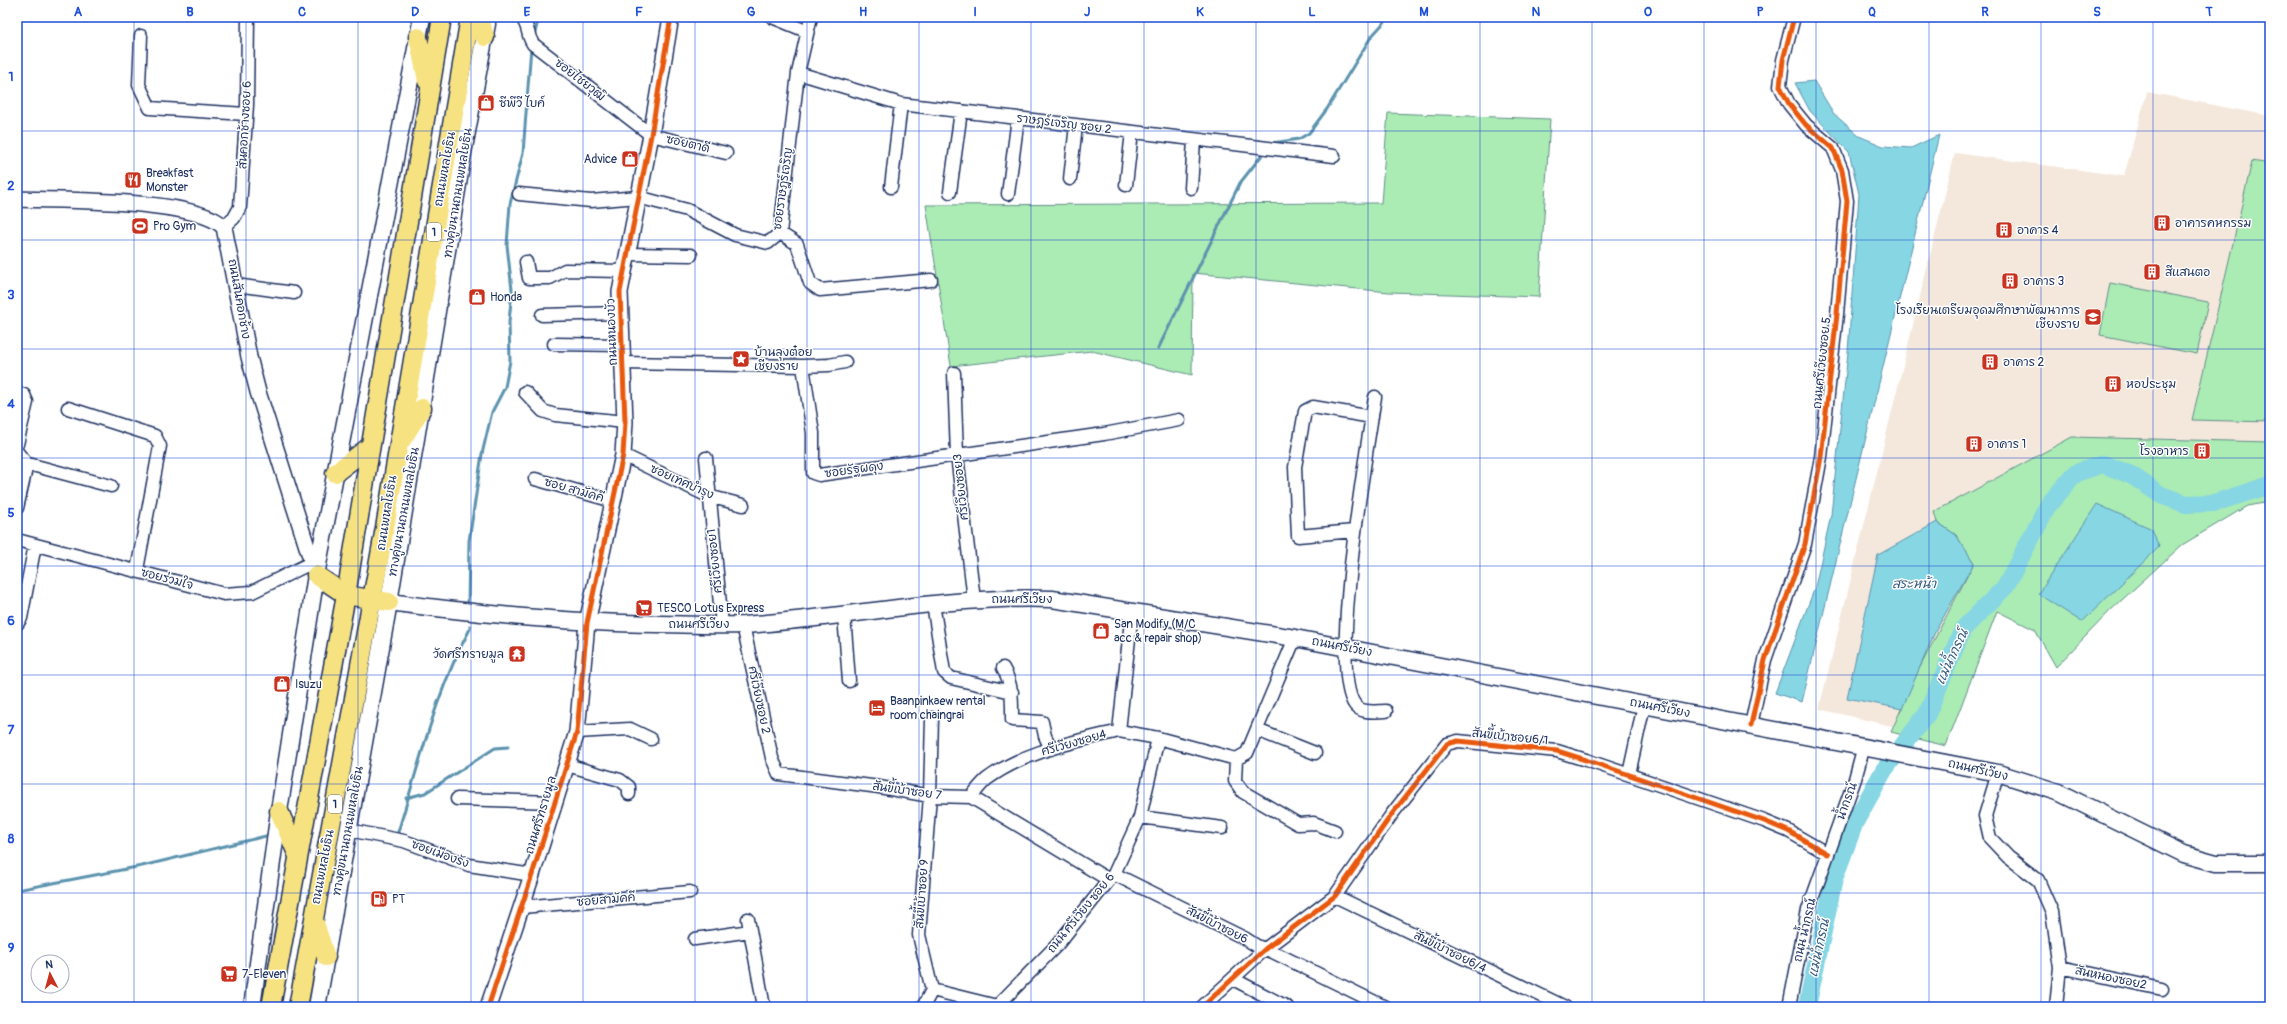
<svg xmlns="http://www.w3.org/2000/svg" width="2287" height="1024" font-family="Pangolin,'Playpen Sans Thai',sans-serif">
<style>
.built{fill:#f4e8dc}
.green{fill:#abebb4;stroke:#638d89}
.water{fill:#87d6e3;stroke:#5c93ae}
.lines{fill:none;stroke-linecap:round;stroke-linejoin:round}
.stream{stroke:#5c93ae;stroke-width:3}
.river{stroke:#87d6e3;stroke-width:18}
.minor-casing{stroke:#1b2f5e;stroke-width:15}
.tertiary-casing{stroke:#1b2f5e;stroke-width:18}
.secondary-casing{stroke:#1b2f5e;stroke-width:19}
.primary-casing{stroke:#1b2f5e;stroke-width:21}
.minor{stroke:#fff;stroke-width:12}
.tertiary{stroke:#fff;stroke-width:15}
.secondary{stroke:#fff;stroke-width:16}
.primary{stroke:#f7e281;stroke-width:18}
.cycleway-casing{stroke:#fff;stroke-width:8}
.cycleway{stroke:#e8590c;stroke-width:5}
.grid{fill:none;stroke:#1d4ed8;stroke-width:1;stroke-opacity:0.55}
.labels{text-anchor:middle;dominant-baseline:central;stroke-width:3;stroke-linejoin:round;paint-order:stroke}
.shield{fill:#fff;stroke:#5f6d8e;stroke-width:1}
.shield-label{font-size:11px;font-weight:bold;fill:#1b2f5e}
.street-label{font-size:12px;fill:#1b2f5e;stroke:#fff}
.poi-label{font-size:12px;fill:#1b2f5e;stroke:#fff;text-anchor:start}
.water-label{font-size:13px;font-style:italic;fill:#36597f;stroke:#fff}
.neatline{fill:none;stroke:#1d4ed8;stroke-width:1.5}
.grid-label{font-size:13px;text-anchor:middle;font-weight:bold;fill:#1d4ed8}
</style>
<rect width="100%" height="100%" fill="#fff"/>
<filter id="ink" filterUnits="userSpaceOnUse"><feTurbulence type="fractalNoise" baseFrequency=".025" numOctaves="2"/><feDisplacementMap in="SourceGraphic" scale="8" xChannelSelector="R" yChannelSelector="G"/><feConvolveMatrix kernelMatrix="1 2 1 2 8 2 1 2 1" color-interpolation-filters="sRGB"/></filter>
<g filter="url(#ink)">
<path class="built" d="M 2147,92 L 2270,116 L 2270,477 L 2102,457 L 1900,728 L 1819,709 L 1955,153 L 2124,176 Z"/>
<path class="green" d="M 1388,113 L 1550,119 L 1539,297 L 1389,292 L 1193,273 L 1192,375 L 1092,351 L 951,366 L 926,205 L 1381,203 Z
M 2252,161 L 2270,164 L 2270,422 L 2192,420 Z
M 2110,283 L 2208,302 L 2197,354 L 2100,335 Z
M 2072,437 L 2270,442 L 2270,502 L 2247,506 L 2182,545 L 2111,610 L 2056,667 L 2035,630 L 1997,611 L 1946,746 L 1891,732 L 1917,673 L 1974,563 L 1956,535 L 1937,522 L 1934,512 Z"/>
<path class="water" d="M 1814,81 L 1834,114 L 1859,136 L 1883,146 L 1911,148 L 1939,135 L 1802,702 L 1775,693 L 1815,587 L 1831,515 L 1848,352 L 1859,194 L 1849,152 L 1810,111 L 1795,83 Z
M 2097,504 L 2152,529 L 2159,547 L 2082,622 L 2038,594 Z
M 1937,522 L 1956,535 L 1974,563 L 1935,632 L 1902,709 L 1847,698 L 1878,555 Z"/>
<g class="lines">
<path class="stream" d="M 534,36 L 539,17
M 1272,143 L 1299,139 L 1309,133 L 1327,109 L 1371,37 L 1389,17
M 1158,349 L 1240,183 L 1262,155
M 468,607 L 469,541 L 482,454 L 492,412 L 505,387 L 510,361 L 509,322 L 512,290 L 507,245 L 510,204 L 523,153 L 531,47
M 406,798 L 425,793 L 495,748 L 508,747
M 397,835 C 419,766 435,693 470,629 L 470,626
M 17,890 L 142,866 L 270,835"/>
<path class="river" d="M 1807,1007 L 1834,879 L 1855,822 L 1884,770 L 1927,714 L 1963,629 L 2005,587 L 2049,504 L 2076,473 L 2103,464 L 2131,475 L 2161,495 L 2186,504 L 2214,503 L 2270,485"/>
<g class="minor-casing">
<path id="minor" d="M 521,17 C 530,27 526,34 533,44 L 651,135 L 726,153
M 772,17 L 806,31
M 141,36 L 139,85 L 150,108 L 246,114
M 798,73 L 901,104 L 1334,156
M 1070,179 L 1076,125
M 1126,185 L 1132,132
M 891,187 L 901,104
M 1191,188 L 1194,140
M 950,192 L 961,111
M 519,194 L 591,201 L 638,197 L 687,210 L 735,235 L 768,243 L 780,233 L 798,73 L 811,17
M 1008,194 L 1018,118
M 224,227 L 234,218 L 240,207 L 247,105 L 248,17
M 780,233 L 797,244 L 810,283 L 820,290 L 931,280
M 627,254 L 691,255
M 526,262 L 529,278 L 550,278 L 565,270 L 624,271
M 236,285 L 294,293
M 542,315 L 620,313
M 554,344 L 622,345
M 622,363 L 803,366 L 813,433 L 813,473 L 819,475 L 1104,434 L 1179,420
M 803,366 L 829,365 L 845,362
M 954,373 L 957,455 L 974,600
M 525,392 L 543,411 L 555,415 L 625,422
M 17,393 L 24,395 L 27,402 L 17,444
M 1375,397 C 1367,448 1328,670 1355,705 C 1362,714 1376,711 1386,711
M 68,408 L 155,436 L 160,446 L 137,570
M 17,452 L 27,464 L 17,508
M 623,455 L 708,496 L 743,505
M 706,458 L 722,625
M 17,461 L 111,486
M 535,479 L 613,501
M 1354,531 L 1298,536 L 1295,467 L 1305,411 L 1313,407 L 1372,417
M 17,540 L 224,594 L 252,592 L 313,562
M 933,604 L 944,672 L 951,678 L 1012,692
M 844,615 L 849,681
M 17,624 L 21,618 L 35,545
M 743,625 L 772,758 L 779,774 L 879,787 L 930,796 L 971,797 L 1109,880
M 1003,668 C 1013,685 1012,701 1012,720 L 1042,722 L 1045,736 L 1051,749
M 932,718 L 930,796 L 919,935 L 932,990
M 1751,725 L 1765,660 L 1805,544 L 1821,457 L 1837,314 L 1847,201 L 1842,170 L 1833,148 L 1806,125 L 1789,104 L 1780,86 L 1783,60 L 1794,17
M 1257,730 L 1315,753
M 1119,731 L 1158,738
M 577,732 L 630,729 L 651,739
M 1236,759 L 1235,781 L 1243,792 L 1298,824 L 1314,823 L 1335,831
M 567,765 L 620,780 L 629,787 L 629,794
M 1998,773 L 1985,816 L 1990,838 L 2008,857 L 2038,880 L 2052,912 L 2060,967 L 2056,1007
M 1629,774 L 1644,705
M 971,797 C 976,791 981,784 987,779 C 1025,751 1074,742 1119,731 L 1132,611
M 457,799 L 555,802
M 1140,817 L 1222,828
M 349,830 L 404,841 L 469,865 L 532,875
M 1114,874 L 1246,939 L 1257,946 L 1273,952 L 1385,1007
M 1335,896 L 1565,1007
M 522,907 L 690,892
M 748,919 L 764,1007
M 695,939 L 750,931
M 2060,967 L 2162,989
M 1233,979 L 1287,1007
M 932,990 L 1001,1007
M 998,1005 L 1057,945 L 1114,874 L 1140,817 L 1158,738 L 1236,759 L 1247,753 L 1295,638
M 923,1007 L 932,990
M 1202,1007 L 1265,949 L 1335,896 L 1392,814 L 1447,744 L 1458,741 L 1557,751 L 1586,760 L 1764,821 L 1788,831 L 1828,854
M 1789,1007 L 1808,910 L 1855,779 L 1864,746"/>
</g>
<g class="tertiary-casing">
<path id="tertiary" d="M 17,199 C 61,201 195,198 224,227 L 249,357 L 258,392 L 316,575
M 488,1007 L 532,875 L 577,732 L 587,623 L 623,455 L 625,422 L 620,292 L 651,135 L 671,17"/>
</g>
<g class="secondary-casing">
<path id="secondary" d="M 389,602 C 479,614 568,623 659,624 C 687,624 715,626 743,625 C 846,618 949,595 1052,599 L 1295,638 L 1998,773 L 2058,792 L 2184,854 L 2216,863 L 2270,863
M 252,1007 L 279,811 L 316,575 L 422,17
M 317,1007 L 389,602 L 464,148 L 487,24"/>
</g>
<g class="primary-casing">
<path id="primary" d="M 480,17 L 485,37
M 418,37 L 427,81
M 402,440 L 422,408
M 335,473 L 369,447
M 316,575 L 346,595 L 389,602
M 279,811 L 298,856
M 314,920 L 326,957
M 271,1007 L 346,595 L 442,17
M 298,1007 L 386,522 L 470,17"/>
</g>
<use href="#minor" class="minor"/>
<use href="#tertiary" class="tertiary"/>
<use href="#secondary" class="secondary"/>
<use href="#primary" class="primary"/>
<g class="cycleway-casing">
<path id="cycleway" d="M 1751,725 L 1765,660 L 1805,544 L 1821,457 L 1837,314 L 1847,201 L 1842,170 L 1833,148 L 1806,125 L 1789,104 L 1780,86 L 1783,60 L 1794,17
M 488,1007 L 532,875 L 577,732 L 587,623 L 623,455 L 625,422 L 620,292 L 651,135 L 671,17
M 1202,1007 L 1265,949 L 1335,896 L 1392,814 L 1447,744 L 1458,741 L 1557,751 L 1586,760 L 1764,821 L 1788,831 L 1828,854"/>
</g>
<use href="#cycleway" class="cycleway"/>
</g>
</g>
<path class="grid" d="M 134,17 L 134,1007M 246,17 L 246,1007M 358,17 L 358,1007M 471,17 L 471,1007M 583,17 L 583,1007M 695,17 L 695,1007M 807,17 L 807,1007M 919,17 L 919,1007M 1031,17 L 1031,1007M 1144,17 L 1144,1007M 1256,17 L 1256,1007M 1368,17 L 1368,1007M 1480,17 L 1480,1007M 1592,17 L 1592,1007M 1704,17 L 1704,1007M 1816,17 L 1816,1007M 1929,17 L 1929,1007M 2041,17 L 2041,1007M 2153,17 L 2153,1007M 17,131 L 2270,131M 17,240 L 2270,240M 17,349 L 2270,349M 17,458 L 2270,458M 17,566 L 2270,566M 17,675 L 2270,675M 17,784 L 2270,784M 17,893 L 2270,893"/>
<defs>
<g id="shop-square" transform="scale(0.9)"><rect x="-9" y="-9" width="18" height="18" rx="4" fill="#c8321e" stroke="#fff"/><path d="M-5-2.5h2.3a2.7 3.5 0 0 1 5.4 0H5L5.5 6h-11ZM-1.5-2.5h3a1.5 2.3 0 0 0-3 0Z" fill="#fff"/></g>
<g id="restaurant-square" transform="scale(0.9)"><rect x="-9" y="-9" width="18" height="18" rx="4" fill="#c8321e" stroke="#fff"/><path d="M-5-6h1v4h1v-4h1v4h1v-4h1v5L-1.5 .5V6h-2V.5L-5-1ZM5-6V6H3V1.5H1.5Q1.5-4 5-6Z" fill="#fff"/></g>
<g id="building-square" transform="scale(0.9)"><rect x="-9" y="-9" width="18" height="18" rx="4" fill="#c8321e" stroke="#fff"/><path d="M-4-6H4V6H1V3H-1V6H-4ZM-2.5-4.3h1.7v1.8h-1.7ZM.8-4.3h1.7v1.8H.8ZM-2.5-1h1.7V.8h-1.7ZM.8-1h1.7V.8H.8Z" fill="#fff"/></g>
<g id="stadium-square" transform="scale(0.9)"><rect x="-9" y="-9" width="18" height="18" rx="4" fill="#c8321e" stroke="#fff"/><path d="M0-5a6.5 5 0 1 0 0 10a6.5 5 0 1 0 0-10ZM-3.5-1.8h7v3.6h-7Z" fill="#fff"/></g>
<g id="school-square" transform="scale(0.9)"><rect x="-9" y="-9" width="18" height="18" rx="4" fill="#c8321e" stroke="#fff"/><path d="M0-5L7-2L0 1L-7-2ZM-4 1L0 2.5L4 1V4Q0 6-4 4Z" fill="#fff"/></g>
<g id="sight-square" transform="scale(0.9)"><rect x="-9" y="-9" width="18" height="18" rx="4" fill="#c8321e" stroke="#fff"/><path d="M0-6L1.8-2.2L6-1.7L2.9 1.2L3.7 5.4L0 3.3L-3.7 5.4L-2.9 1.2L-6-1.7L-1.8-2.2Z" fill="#fff"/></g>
<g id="supermarket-square" transform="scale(0.9)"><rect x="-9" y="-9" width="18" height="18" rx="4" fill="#c8321e" stroke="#fff"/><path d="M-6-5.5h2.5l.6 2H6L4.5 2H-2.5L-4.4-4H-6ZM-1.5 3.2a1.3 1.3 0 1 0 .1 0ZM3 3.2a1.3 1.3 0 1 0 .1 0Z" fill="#fff"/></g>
<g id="temple-square" transform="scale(0.9)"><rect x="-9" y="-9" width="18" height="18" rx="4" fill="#c8321e" stroke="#fff"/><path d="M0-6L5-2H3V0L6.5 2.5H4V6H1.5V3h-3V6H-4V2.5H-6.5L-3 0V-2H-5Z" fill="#fff"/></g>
<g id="hotel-square" transform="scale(0.9)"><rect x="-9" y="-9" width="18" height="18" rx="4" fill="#c8321e" stroke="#fff"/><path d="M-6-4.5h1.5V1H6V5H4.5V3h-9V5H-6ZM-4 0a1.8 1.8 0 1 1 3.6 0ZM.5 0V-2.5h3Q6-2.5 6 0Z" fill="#fff"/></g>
<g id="fuel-square" transform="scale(0.9)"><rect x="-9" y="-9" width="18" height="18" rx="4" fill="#c8321e" stroke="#fff"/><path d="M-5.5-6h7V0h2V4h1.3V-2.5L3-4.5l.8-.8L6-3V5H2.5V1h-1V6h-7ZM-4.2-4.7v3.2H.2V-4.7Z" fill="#fff"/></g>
</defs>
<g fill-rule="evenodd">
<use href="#shop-square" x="486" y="103"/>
<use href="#shop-square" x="630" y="159"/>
<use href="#restaurant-square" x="133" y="180"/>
<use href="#building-square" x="2162" y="223"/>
<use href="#stadium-square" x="140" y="226"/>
<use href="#building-square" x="2004" y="230"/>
<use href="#building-square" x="2152" y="272"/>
<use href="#building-square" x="2010" y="281"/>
<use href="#shop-square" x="477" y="297"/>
<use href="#school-square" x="2093" y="317"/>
<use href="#sight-square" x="741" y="359"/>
<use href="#building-square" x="1990" y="362"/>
<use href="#building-square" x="2113" y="384"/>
<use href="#building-square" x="1974" y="444"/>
<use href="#building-square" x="2202" y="451"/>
<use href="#supermarket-square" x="644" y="608"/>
<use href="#shop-square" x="1101" y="631"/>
<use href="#temple-square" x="517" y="654"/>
<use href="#shop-square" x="282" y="684"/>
<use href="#hotel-square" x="877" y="708"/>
<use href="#fuel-square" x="379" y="899"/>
<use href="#supermarket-square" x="229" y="974"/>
</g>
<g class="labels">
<g class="shield">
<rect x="427" y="223" width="14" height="18" rx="3"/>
<rect x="328" y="795" width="14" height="18" rx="3"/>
</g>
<g class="shield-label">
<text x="434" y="232">1</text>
<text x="335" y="804">1</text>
</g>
<g class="street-label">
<text transform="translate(580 80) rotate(38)">ซอยไชยวุฒิ</text>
<text transform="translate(1064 124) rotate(7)">ราษฎร์เจริญ ซอย 2</text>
<text transform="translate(245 125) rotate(-87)">สันคอกช้างซอย 6</text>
<text transform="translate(688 144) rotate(13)">ซอยตาดี</text>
<text transform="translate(445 169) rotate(-80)">ถนนพหลโยธิน</text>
<text transform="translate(783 189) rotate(-82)">ซอยราษฎร์เจริญ</text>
<text transform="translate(458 193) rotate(-81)">ทางคู่ขนานถนนพหลโยธิน</text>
<text transform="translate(239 299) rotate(80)">ถนนสันคอกช้าง</text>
<text transform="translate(612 332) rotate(-92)">ถนนหนองบัว</text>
<text transform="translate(1822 363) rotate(-84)">ถนนศรีเวียงซอย 5</text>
<text transform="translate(854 470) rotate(-8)">ซอยรัฐผดุง</text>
<text transform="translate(682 482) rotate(24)">ซอยเทศบำรุง</text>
<text transform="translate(961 487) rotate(-96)">ศรีเวียงซอย3</text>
<text transform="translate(574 490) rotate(16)">ซอย สามัคคี</text>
<text transform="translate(404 512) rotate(-80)">ทางคู่ขนานถนนพหลโยธิน</text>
<text transform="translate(387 513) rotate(-81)">ถนนพหลโยธิน</text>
<text transform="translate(715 561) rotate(-96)">ศรีเวียงซอย1</text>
<text transform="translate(167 579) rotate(15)">ซอยร่วมใจ</text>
<text x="1022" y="599">ถนนศรีเวียง</text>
<text x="699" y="624">ถนนศรีเวียง</text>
<text transform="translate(1342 647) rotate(11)">ถนนศรีเวียง</text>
<text transform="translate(759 700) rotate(78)">ศรีเวียงซอย 2</text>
<text transform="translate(1660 708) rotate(11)">ถนนศรีเวียง</text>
<text transform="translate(1510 737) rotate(6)">สันขี้เบ้าซอย6/1</text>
<text transform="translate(1074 743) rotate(-16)">ศรีเวียงซอย4</text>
<text transform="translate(1978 770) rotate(13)">ถนนศรีเวียง</text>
<text transform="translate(907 791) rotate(8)">สันขี้เบ้าซอย 7</text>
<text transform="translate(1847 801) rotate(-70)">น้ำกรณ์</text>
<text transform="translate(541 815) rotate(-73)">ถนนศรีทรายมูล</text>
<text transform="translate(348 831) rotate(-80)">ทางคู่ขนานถนนพหลโยธิน</text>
<text transform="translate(440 854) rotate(20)">ซอยเมืองรัง</text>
<text transform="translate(323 867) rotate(-79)">ถนนพหลโยธิน</text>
<text transform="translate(922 894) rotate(-86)">สันขี้เบ้าซอย 9</text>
<text transform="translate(606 900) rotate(-5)">ซอยสามัคคี</text>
<text transform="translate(1081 913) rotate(-51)">ถนน ศรีเวียง ซอย 6</text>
<text transform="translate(1217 925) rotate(27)">สันขี้เบ้าซอย6</text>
<text transform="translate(1805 930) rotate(-77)">ถนน น้ำกรณ์</text>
<text transform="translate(1450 952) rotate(26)">สันขี้เบ้าซอย6/4</text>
<text transform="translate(2111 978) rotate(12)">สันหนองซอย2</text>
</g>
<g class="poi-label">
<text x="499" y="103">ซีพีวี ไบค์</text>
<text x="617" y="159" text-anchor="end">Advice</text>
<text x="146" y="173">Breakfast<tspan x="146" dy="14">Monster</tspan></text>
<text x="2175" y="223">อาคารคหกรรม</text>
<text x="153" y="226">Pro Gym</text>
<text x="2017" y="230">อาคาร 4</text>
<text x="2165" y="272">สีแสนตอ</text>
<text x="2023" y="281">อาคาร 3</text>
<text x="490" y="297">Honda</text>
<text x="2080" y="310" text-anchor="end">โรงเรียนเตรียมอุดมศึกษาพัฒนาการ<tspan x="2080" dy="14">เชียงราย</tspan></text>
<text x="754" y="352">บ้านลุงต๋อย<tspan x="754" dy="14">เชียงราย</tspan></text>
<text x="2003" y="362">อาคาร 2</text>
<text x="2126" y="384">หอประชุม</text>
<text x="1987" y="444">อาคาร 1</text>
<text x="2189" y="451" text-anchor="end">โรงอาหาร</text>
<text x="657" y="608">TESCO Lotus Express</text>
<text x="1114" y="624">San Modify (M/C<tspan x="1114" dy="14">acc &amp; repair shop)</tspan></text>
<text x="504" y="654" text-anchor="end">วัดศรีทรายมูล</text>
<text x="295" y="684">Isuzu</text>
<text x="890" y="701">Baanpinkaew rental<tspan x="890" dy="14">room chaingrai</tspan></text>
<text x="392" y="899">PT</text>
<text x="242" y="974">7-Eleven</text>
</g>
<g class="water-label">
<text x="1914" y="584">สระหน้า</text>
<text transform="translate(1952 657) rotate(-65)">แม่น้ำกรณ์</text>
<text transform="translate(1819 948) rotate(-78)">แม่น้ำกรณ์</text>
</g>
</g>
<rect width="2287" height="1024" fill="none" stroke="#fff" stroke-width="44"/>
<g transform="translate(50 974) rotate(354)"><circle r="19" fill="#ffffff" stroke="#a4acbf"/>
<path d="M0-3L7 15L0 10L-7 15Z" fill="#c8321e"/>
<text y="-6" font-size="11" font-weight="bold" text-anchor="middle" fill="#1b2f5e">N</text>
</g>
<rect x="22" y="22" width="2243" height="980" class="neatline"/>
<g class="grid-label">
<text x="78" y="16">A</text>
<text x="190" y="16">B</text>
<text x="302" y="16">C</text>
<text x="415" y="16">D</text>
<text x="527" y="16">E</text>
<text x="639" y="16">F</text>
<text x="751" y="16">G</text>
<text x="863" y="16">H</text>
<text x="975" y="16">I</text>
<text x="1087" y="16">J</text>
<text x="1200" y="16">K</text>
<text x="1312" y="16">L</text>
<text x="1424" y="16">M</text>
<text x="1536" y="16">N</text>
<text x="1648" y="16">O</text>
<text x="1760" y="16">P</text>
<text x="1872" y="16">Q</text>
<text x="1985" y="16">R</text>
<text x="2097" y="16">S</text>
<text x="2209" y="16">T</text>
<text x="11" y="81">1</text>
<text x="11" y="190">2</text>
<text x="11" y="299">3</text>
<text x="11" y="408">4</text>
<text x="11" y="517">5</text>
<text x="11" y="625">6</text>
<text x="11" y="734">7</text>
<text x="11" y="843">8</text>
<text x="11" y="952">9</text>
</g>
</svg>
